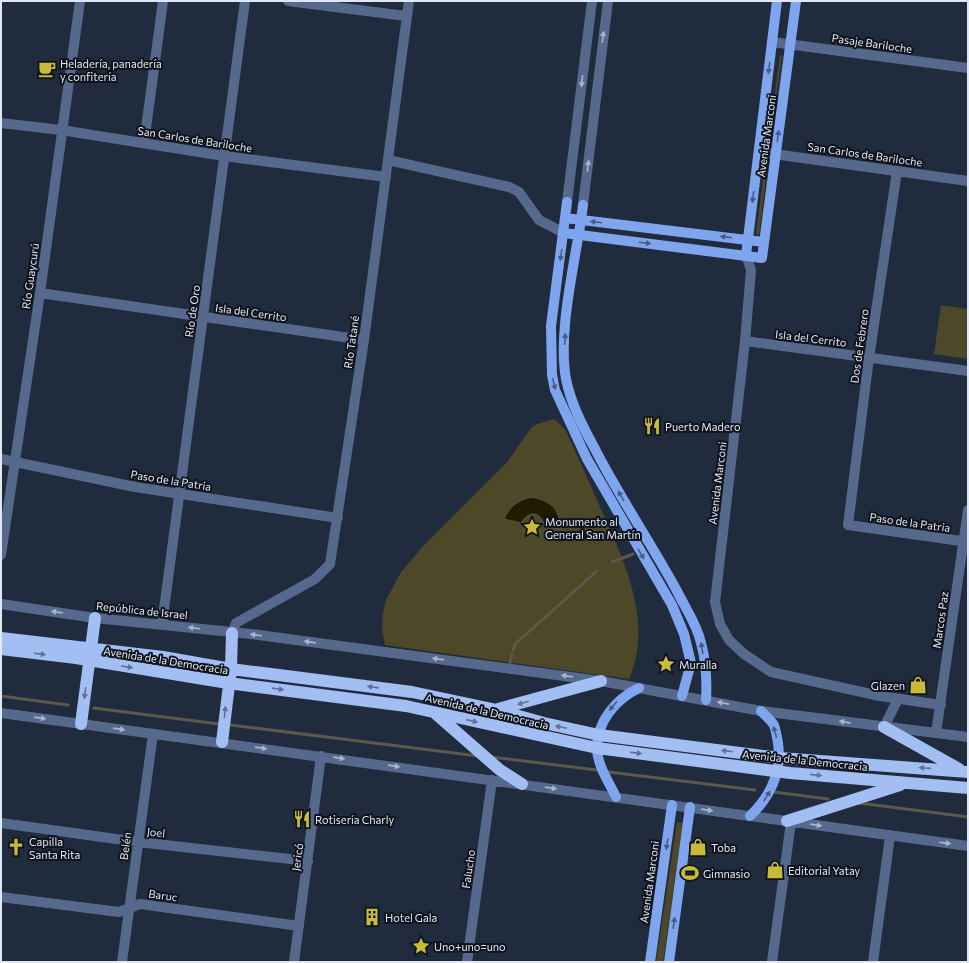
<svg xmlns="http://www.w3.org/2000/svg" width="969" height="963" font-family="Commissioner,sans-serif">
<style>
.green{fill:#4c4828}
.water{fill:#201c01;stroke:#5a594a}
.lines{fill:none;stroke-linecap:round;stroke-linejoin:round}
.stream{stroke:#5a594a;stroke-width:3}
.minor{stroke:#56698c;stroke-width:10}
.major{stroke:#7ea5ee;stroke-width:10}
.highway{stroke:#a2bef3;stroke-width:12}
.oneway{fill:#a9b5cb}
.oneway2{fill:#465c85}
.oneway3{fill:#607192}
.labels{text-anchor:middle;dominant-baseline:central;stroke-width:4;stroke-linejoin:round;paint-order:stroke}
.street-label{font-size:11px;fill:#e1e8f5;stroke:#0f131c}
.poi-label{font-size:11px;fill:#e1e8f5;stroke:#0f131c;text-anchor:start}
</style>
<rect width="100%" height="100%" fill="#202b3e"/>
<path class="green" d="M 780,55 L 782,56 L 770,144 L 768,143 Z
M 765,163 L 768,163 L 759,235 L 756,234 Z
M 941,305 L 968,309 L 968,359 L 934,354 Z
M 554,419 L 565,429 C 577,455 589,481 600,507 C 624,560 654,622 629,679 L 385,645 L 382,627 L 383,614 L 386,600 L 401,572 L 425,544 L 508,461 L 531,428 L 537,424 Z
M 677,822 L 683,823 L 663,962 L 656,962 Z"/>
<path class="water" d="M 531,497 C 551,501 559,507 561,529 L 545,527 C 541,511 529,510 521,523 L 504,519 C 510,506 517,501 531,497 Z"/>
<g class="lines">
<path class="stream" d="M 612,562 L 633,554
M 513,650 L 515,644 L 597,571
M 510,663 L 512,654
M 1,696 L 68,705
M 94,708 L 219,724
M 231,725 L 478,756
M 491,757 L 597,770
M 609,772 L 755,790
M 774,792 L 828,799
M 859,803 L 968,817"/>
<path class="minor" d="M 288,1 L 406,16
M 772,42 L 968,68
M 1,123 L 61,130 L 224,156 L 386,177
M 144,143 L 163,1
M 759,152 L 968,181
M 388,160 L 509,187 L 519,192 L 539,220 L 564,233
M 897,171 L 869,358 L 848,525 L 968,542
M 567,202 L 592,1
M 583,205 L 608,1
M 746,255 L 751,270 L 745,341 L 715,602 L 720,624 L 729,640 L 744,654 L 771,672 L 880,696 L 941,705
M 40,293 L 364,340
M 745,341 L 968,371
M 1,459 L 135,487 L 338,518
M 1,555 L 40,293 L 80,1
M 1,604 L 95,618 L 251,634 L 601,681 L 761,711 L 968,737
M 162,624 L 245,1
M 232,633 L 236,623 L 315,579 L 330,564 L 364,340 L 409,1
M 1,713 L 968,846
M 884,727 L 898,699
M 936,733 L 968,510
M 1,823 L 138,842 L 308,861
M 1,897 L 119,912 L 140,904 L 299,926
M 122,962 L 153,734
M 294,962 L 321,756
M 467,962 L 492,780
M 772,962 L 791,822
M 873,962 L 890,836"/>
<path class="major" d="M 567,202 L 551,326 L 552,375 L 555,390 L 587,459 L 672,605 L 684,634 L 691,663 L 682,696
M 583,205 C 577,256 557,329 566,379 C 571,404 583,427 595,449 C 620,498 651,543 677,591 C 685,608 697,624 701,643 C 706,661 707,682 706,700
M 565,218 L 764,242
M 564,233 L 762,258 L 796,1
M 746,255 L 777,1
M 616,797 C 609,782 597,765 597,748 C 597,721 616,699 639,688
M 750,816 C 771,796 782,773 778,743 C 777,737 776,731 774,725 C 771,720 765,715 761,711
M 650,962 L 672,805
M 669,962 L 690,807"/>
<path class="highway" d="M 1,638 L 163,657 L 231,669 L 412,692 L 497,710 L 544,723 L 599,735 L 780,758 L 968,772
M 1,649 L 76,658 L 228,683 L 406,706 L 597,748 L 790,773 L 968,788
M 498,709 L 601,681
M 436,714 L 500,770 L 522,784
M 81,724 L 95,618
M 884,727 L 959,769
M 222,742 L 231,669 L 232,633
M 787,821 L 900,785"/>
</g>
<defs><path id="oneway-solid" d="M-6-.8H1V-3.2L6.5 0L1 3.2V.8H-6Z"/></defs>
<g class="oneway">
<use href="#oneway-solid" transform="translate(603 37) rotate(-83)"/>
<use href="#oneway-solid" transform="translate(582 81) rotate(97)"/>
<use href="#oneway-solid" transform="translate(588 166) rotate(-83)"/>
<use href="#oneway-solid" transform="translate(57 612) rotate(-172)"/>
<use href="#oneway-solid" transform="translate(194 628) rotate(-173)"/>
<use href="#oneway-solid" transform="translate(256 635) rotate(-173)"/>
<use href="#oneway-solid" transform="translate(310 642) rotate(-172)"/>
<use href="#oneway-solid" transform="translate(438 659) rotate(-172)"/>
<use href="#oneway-solid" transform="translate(567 676) rotate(-172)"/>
<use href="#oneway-solid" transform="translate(723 703) rotate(-169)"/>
<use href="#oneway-solid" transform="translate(40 718) rotate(8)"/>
<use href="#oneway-solid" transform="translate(845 722) rotate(-171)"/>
<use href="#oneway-solid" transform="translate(119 729) rotate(8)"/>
<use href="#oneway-solid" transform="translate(261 748) rotate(8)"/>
<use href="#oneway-solid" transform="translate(339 758) rotate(8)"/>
<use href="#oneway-solid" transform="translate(394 766) rotate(8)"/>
<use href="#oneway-solid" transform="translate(551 788) rotate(8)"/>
<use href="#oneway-solid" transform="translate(707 810) rotate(8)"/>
<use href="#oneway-solid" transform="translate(816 825) rotate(8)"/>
<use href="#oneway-solid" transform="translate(945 843) rotate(7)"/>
</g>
<g class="oneway2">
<use href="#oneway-solid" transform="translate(769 68) rotate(97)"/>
<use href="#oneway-solid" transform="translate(778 136) rotate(-82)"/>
<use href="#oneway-solid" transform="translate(753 197) rotate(97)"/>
<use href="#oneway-solid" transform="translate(596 222) rotate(-173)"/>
<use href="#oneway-solid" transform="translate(726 237) rotate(-173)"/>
<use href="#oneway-solid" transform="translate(645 243) rotate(7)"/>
<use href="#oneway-solid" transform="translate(561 255) rotate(98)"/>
<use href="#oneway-solid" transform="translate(565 339) rotate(-87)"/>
<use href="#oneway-solid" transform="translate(554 384) rotate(77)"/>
<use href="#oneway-solid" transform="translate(621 496) rotate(-120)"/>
<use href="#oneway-solid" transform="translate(641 554) rotate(59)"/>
<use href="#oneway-solid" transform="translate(702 648) rotate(-99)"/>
<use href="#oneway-solid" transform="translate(613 706) rotate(130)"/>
<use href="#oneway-solid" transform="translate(775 732) rotate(-105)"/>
<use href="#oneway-solid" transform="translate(767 796) rotate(-58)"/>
<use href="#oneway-solid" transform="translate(667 844) rotate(98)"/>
<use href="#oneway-solid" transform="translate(674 923) rotate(-82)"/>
</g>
<g class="oneway3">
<use href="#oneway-solid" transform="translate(40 654) rotate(7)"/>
<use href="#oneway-solid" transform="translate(127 667) rotate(9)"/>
<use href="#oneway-solid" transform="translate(373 687) rotate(-172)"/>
<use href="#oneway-solid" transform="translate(278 689) rotate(8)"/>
<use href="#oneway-solid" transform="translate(85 693) rotate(97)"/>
<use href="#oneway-solid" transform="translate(523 703) rotate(164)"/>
<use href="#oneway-solid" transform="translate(225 712) rotate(-84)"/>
<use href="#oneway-solid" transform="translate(472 721) rotate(13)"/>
<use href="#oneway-solid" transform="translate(561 727) rotate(-168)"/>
<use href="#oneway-solid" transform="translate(727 751) rotate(-173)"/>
<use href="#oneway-solid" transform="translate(636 753) rotate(7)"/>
<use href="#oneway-solid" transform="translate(925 768) rotate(-176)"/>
<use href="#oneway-solid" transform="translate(816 775) rotate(6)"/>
</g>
<defs>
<g id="cafe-bare" transform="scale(1.38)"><path d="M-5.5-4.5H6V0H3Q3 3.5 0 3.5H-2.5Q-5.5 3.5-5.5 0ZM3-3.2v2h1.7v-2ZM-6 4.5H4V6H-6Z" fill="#caba3a" stroke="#0f131c" stroke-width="2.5" paint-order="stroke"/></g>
<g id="restaurant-bare" transform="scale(1.38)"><path d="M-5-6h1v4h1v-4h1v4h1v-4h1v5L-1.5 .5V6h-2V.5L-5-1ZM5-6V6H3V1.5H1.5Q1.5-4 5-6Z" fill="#caba3a" stroke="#0f131c" stroke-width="2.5" paint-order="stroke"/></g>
<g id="sight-bare" transform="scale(1.38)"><path d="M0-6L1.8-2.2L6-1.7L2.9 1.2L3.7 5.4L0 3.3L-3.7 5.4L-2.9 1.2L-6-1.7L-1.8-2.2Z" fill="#caba3a" stroke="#0f131c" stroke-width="2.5" paint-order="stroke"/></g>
<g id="shop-bare" transform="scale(1.38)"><path d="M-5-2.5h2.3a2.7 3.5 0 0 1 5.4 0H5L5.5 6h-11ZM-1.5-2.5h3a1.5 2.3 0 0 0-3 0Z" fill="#caba3a" stroke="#0f131c" stroke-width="2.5" paint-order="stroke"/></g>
<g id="church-bare" transform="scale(1.38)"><path d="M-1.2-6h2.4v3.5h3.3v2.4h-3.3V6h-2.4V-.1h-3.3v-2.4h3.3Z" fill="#caba3a" stroke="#0f131c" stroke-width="2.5" paint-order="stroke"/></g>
<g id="stadium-bare" transform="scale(1.38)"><path d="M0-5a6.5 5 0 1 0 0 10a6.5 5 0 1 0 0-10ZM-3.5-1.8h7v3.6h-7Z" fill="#caba3a" stroke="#0f131c" stroke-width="2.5" paint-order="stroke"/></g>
<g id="building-bare" transform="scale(1.38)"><path d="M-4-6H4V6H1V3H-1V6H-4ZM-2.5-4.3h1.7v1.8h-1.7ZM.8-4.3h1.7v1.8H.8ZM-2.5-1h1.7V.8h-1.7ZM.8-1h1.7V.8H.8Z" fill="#caba3a" stroke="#0f131c" stroke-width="2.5" paint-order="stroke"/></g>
</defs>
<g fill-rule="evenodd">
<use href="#cafe-bare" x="47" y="69"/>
<use href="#restaurant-bare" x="652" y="426"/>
<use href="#sight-bare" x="532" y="527"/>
<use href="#sight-bare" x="666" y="664"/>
<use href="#shop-bare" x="918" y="685"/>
<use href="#restaurant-bare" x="302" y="819"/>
<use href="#church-bare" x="16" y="847"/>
<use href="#shop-bare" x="698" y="847"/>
<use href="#shop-bare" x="775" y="870"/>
<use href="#stadium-bare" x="690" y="873"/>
<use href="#building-bare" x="372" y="917"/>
<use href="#sight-bare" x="421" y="946"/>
</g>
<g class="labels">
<g class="street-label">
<text transform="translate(872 43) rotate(8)">Pasaje Bariloche</text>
<text transform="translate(766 136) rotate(-82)">Avenida Marconi</text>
<text transform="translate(195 139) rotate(9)">San Carlos de Bariloche</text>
<text transform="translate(865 154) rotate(8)">San Carlos de Bariloche</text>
<text transform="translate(30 276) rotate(-82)">Río Guaycurú</text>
<text transform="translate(192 311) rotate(-82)">Río de Oro</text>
<text transform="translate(251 312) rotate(8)">Isla del Cerrito</text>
<text transform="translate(811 338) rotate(7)">Isla del Cerrito</text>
<text transform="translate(351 342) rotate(-82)">Río Tatané</text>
<text transform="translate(859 346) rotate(-82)">Dos de Febrero</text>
<text transform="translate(171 480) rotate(9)">Paso de la Patria</text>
<text transform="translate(717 483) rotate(-83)">Avenida Marconi</text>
<text transform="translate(910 522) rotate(8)">Paso de la Patria</text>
<text transform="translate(142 610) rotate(6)">República de Israel</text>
<text transform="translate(940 620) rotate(-82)">Marcos Paz</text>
<text transform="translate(166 660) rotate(9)">Avenida de la Democracia</text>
<text transform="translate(487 711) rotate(13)">Avenida de la Democracia</text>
<text transform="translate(805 760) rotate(6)">Avenida de la Democracia</text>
<text transform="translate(156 832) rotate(6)">Joel</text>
<text transform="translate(125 846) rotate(-82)">Belén</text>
<text transform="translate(297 857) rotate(-82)">Jericó</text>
<text transform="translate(468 869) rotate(-82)">Falucho</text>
<text transform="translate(649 882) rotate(-82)">Avenida Marconi</text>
<text transform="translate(163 895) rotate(8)">Baruc</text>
</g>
<g class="poi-label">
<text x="60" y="63">Heladería, panadería<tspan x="60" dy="13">y confitería</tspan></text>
<text x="665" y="426">Puerto Madero</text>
<text x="545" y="521">Monumento al<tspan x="545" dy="13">General San Martín</tspan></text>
<text x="679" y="664">Muralla</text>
<text x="905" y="685" text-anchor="end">Glazen</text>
<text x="315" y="819">Rotisería Charly</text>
<text x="29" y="841">Capilla<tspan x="29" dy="13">Santa Rita</tspan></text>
<text x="711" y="847">Toba</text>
<text x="788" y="870">Editorial Yatay</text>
<text x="703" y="873">Gimnasio</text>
<text x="385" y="917">Hotel Gala</text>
<text x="434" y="946">Uno+uno=uno</text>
</g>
</g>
<rect width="969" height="963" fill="none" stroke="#e1e8f5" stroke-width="4"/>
</svg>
